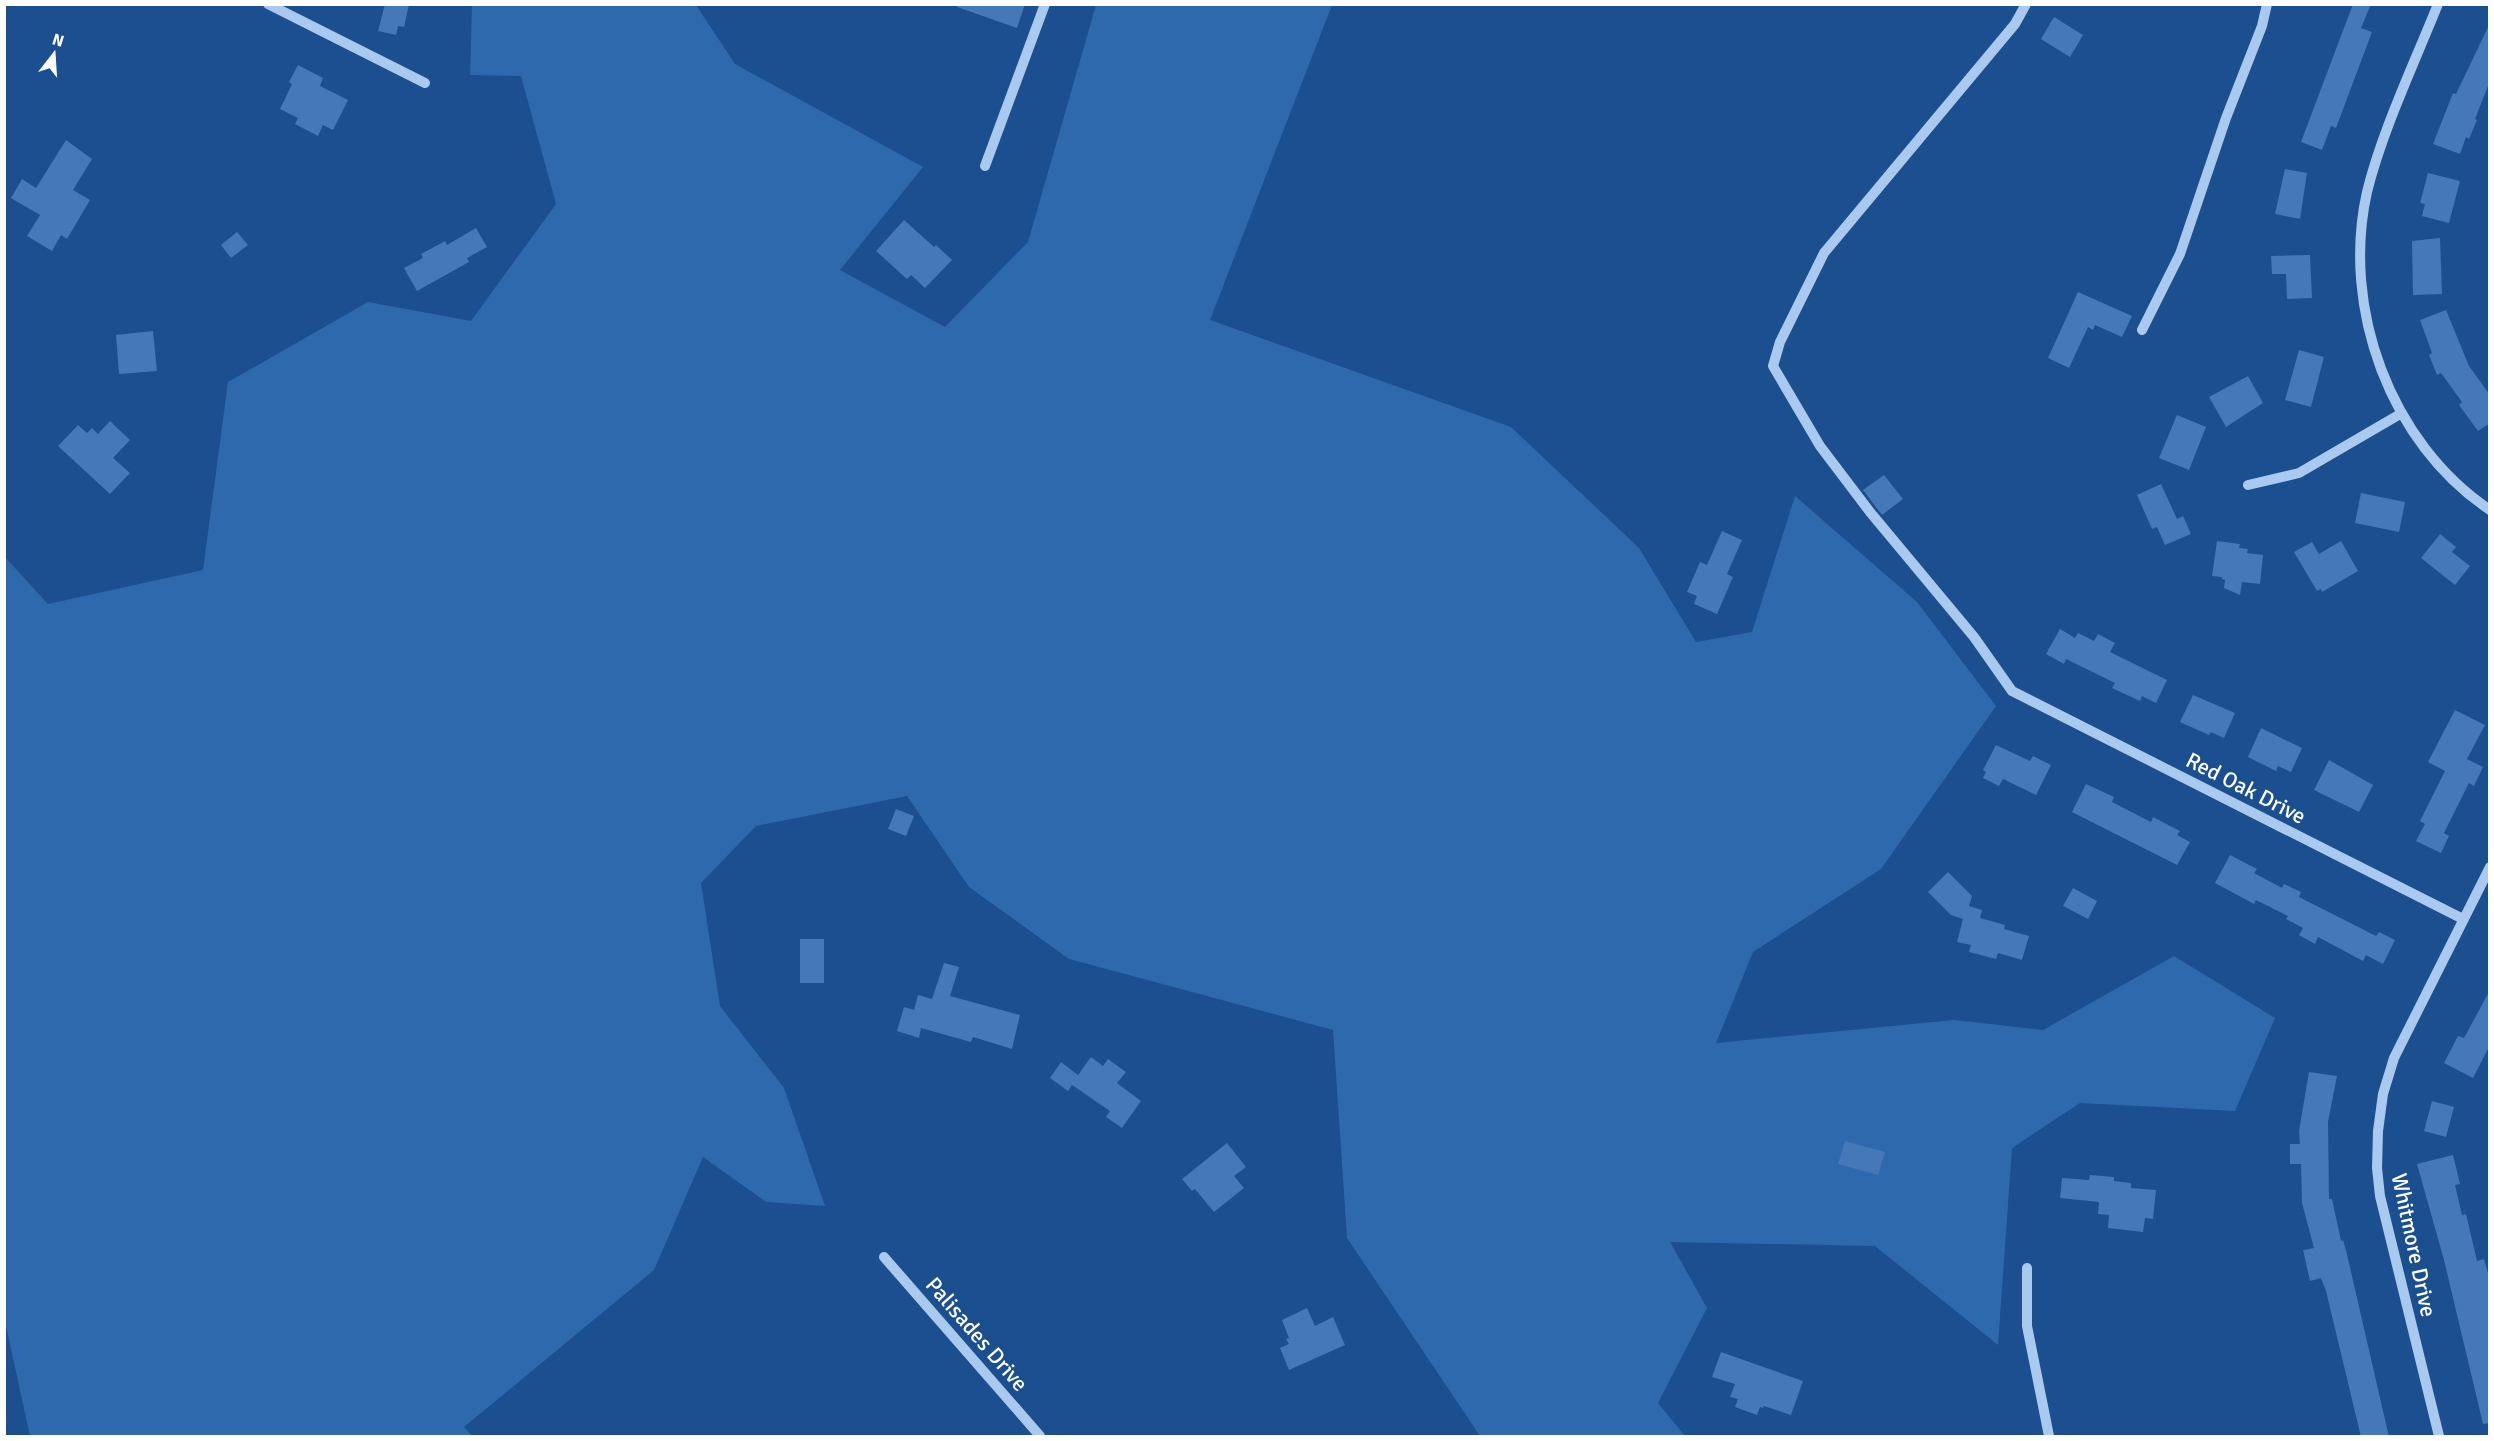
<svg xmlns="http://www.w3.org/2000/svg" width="2494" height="1441" font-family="Signika,sans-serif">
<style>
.green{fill:#2e69ad}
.building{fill:#4478b7}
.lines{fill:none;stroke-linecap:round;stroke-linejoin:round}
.minor{stroke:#a9c9ee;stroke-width:10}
.labels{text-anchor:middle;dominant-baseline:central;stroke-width:6;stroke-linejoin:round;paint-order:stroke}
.street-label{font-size:22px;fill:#fff;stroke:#1b4f8f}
</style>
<rect width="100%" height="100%" fill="#1b4f8f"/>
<path class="green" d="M 472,5 L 696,5 L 735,64 L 923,167 L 840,270 L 945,327 L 1028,242 L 1096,5 L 1332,5 L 1210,320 L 1511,427 L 1639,548 L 1696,642 L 1752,632 L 1795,496 L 1917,602 L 1996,706 L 1881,869 L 1753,952 L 1716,1043 L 1954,1020 L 2043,1030 L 2174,956 L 2275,1018 L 2235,1111 L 2080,1103 L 2012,1148 L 1998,1345 L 1875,1246 L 1670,1242 L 1707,1308 L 1658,1403 L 1685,1436 L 1480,1436 L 1347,1238 L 1333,1030 L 1069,959 L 969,887 L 907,796 L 756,826 L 701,883 L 720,1006 L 784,1088 L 825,1206 L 766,1202 L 703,1157 L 654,1270 L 464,1427 L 472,1436 L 30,1436 L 4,1317 L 4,556 L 48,604 L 203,570 L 228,382 L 368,302 L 471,321 L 556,204 L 521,76 L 470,75 Z"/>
<path class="building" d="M 385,4 L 409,4 L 404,27 L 398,26 L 396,35 L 378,31 Z
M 958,4 L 1025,4 L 1017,28 L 957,7 Z
M 2353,4 L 2371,4 L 2361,28 L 2372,32 L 2336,128 L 2331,126 L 2322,150 L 2301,142 Z
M 2054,17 L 2083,35 L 2070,57 L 2041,39 Z
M 2490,23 L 2490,81 L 2475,119 L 2477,120 L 2469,139 L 2466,137 L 2460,154 L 2433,144 L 2453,93 L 2456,94 Z
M 298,65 L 323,78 L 320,86 L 348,100 L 333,130 L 323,125 L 318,136 L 295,124 L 298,118 L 280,109 L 292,84 L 289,82 Z
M 66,140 L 92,159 L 73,190 L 90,200 L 67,239 L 61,235 L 52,251 L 27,236 L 40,215 L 11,198 L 22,179 L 36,188 Z
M 2285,169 L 2307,173 L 2300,219 L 2275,214 Z
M 2428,173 L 2460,181 L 2449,223 L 2422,216 L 2425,204 L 2420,203 Z
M 904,220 L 934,247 L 936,245 L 952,260 L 925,288 L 911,275 L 907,279 L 876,251 Z
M 476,228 L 487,247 L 467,258 L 469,262 L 417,291 L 404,268 L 423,258 L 421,254 L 445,241 L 447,245 Z
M 237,232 L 248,245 L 231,258 L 221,245 Z
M 2440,238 L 2442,294 L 2413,295 L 2412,241 Z
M 2310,255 L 2312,298 L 2287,299 L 2286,274 L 2272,274 L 2271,256 Z
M 2078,292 L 2132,316 L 2122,337 L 2095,325 L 2093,330 L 2088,327 L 2069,368 L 2048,358 Z
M 2446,310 L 2469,366 L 2490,395 L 2490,423 L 2478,431 L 2459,405 L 2462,402 L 2441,373 L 2437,375 L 2429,355 L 2432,353 L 2420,320 Z
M 153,331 L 157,371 L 119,374 L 116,335 Z
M 2299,350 L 2324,357 L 2311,407 L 2285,400 Z
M 2248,376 L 2263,403 L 2226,427 L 2209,397 Z
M 2177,415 L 2206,427 L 2189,470 L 2159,458 Z
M 110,421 L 130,440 L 113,458 L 130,473 L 110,494 L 58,446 L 78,425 L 87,433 L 92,428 L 98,434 Z
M 1884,475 L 1903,499 L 1882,515 L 1863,490 Z
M 2161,484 L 2177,519 L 2183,516 L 2191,534 L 2165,545 L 2157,527 L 2152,529 L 2137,495 Z
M 2361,493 L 2405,502 L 2399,532 L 2355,523 Z
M 1722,531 L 1742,540 L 1727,574 L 1733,577 L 1717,614 L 1694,604 L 1697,596 L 1687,592 L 1700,562 L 1707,565 Z
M 2440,534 L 2456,547 L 2452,552 L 2470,566 L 2455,585 L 2421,558 Z
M 2217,541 L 2240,544 L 2239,548 L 2248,549 L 2247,553 L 2263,555 L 2260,584 L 2242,582 L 2240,595 L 2224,588 L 2225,580 L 2222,579 L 2222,577 L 2212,576 Z
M 2341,541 L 2358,571 L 2322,592 L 2321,589 L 2317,591 L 2294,552 L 2312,542 L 2319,554 Z
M 2060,629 L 2075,638 L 2078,633 L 2094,641 L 2098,634 L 2115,643 L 2110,652 L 2167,680 L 2156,703 L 2142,696 L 2140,701 L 2112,688 L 2115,683 L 2066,659 L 2064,664 L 2046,654 Z
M 2193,695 L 2235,713 L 2224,738 L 2211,732 L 2209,735 L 2180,722 Z
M 2455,710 L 2485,725 L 2467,759 L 2483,767 L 2474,786 L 2469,783 L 2444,833 L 2449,836 L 2441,853 L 2416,841 L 2425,824 L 2420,821 L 2445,771 L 2428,762 Z
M 2261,728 L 2302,748 L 2291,772 L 2278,766 L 2276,771 L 2248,757 Z
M 1996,745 L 2030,761 L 2033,756 L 2051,765 L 2036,795 L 2003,779 L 1999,786 L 1983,778 L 1986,772 L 1983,770 Z
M 2329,760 L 2373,785 L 2359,812 L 2314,790 Z
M 2086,784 L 2114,797 L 2112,802 L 2151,822 L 2153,817 L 2180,831 L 2177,835 L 2190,842 L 2177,865 L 2072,812 Z
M 896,809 L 914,816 L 906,836 L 888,829 Z
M 2230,855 L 2257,869 L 2254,873 L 2282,888 L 2284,884 L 2301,892 L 2299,897 L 2376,936 L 2379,932 L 2395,940 L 2383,964 L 2366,955 L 2363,961 L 2318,937 L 2315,944 L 2299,935 L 2303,928 L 2286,919 L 2288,916 L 2256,900 L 2254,904 L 2215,883 Z
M 1948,872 L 1972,896 L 1969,906 L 1982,910 L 1980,918 L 2005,925 L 2004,929 L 2029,936 L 2022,960 L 1998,953 L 1996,959 L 1969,952 L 1971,945 L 1957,942 L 1963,919 L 1951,915 L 1928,892 Z
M 2073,888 L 2097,901 L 2088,919 L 2063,906 Z
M 800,939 L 824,939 L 824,983 L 800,983 Z
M 944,963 L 959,967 L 950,996 L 1020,1015 L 1012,1049 L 973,1037 L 971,1042 L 921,1028 L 919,1038 L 897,1031 L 904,1007 L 914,1010 L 918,995 L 932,999 Z
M 2490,990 L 2490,1045 L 2473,1078 L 2444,1063 L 2458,1036 L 2464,1038 Z
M 1091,1057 L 1103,1066 L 1108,1059 L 1126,1072 L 1117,1083 L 1141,1101 L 1122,1128 L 1106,1117 L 1110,1111 L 1072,1085 L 1068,1091 L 1050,1078 L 1061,1062 L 1078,1075 Z
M 2309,1072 L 2337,1076 L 2328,1122 L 2329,1199 L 2332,1199 L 2341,1241 L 2343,1240 L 2346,1250 L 2389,1437 L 2361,1437 L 2326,1291 L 2321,1278 L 2310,1281 L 2303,1250 L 2314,1248 L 2302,1203 L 2301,1164 L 2290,1164 L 2290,1144 L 2300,1144 L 2299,1131 Z
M 2432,1101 L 2454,1107 L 2446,1137 L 2424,1131 Z
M 1845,1141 L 1885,1152 L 1878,1175 L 1838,1164 Z
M 1227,1143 L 1246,1167 L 1234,1176 L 1244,1188 L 1214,1212 L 1195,1189 L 1192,1191 L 1182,1179 Z
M 2453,1155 L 2460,1184 L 2455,1185 L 2462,1215 L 2466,1214 L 2477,1261 L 2484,1259 L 2490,1280 L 2490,1423 L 2483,1424 L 2444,1260 L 2417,1164 Z
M 2090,1175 L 2114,1177 L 2114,1181 L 2131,1183 L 2131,1188 L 2156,1190 L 2153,1219 L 2145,1218 L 2143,1232 L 2108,1228 L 2109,1215 L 2098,1214 L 2099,1202 L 2060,1198 L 2062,1178 L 2089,1180 Z
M 1307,1308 L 1315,1326 L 1333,1317 L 1345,1345 L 1289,1370 L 1280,1348 L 1289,1344 L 1286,1339 L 1289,1338 L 1282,1320 Z
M 1721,1352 L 1803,1381 L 1791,1415 L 1764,1406 L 1763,1408 L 1760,1407 L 1757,1415 L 1735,1407 L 1738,1399 L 1730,1397 L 1735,1384 L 1712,1377 Z"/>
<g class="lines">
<path class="minor" d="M 268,4 L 425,83
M 2026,4 L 2015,24 L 1824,253 L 1780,342 L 1773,366 L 1820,446 L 1870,512 L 1974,637 L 2012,691 L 2463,919
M 2438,4 C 2414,64 2382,131 2367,192 C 2341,308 2390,443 2490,510
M 985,166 L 1045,4
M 2142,330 L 2180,254 L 2226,118 L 2262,26 L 2267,4
M 2248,485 L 2299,473 L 2402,413
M 884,1257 L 1040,1436
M 2027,1268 L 2027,1326 L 2049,1436
M 2439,1436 L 2380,1196 L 2377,1168 L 2378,1131 L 2383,1094 L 2394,1058 L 2490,867"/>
</g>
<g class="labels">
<g class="street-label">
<text transform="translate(2246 788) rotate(27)">Red Oak Drive</text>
<text transform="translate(2414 1245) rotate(78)">Whitmore Drive</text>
<text transform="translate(977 1334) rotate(49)">Palisades Drive</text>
</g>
</g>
<rect width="2494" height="1441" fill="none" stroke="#ffffff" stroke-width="12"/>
<g transform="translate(54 54) rotate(17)" stroke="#1b4f8f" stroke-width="4.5" paint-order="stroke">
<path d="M0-4.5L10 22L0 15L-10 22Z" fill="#ffffff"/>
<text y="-9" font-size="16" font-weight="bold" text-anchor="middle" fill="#ffffff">N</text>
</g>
</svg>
